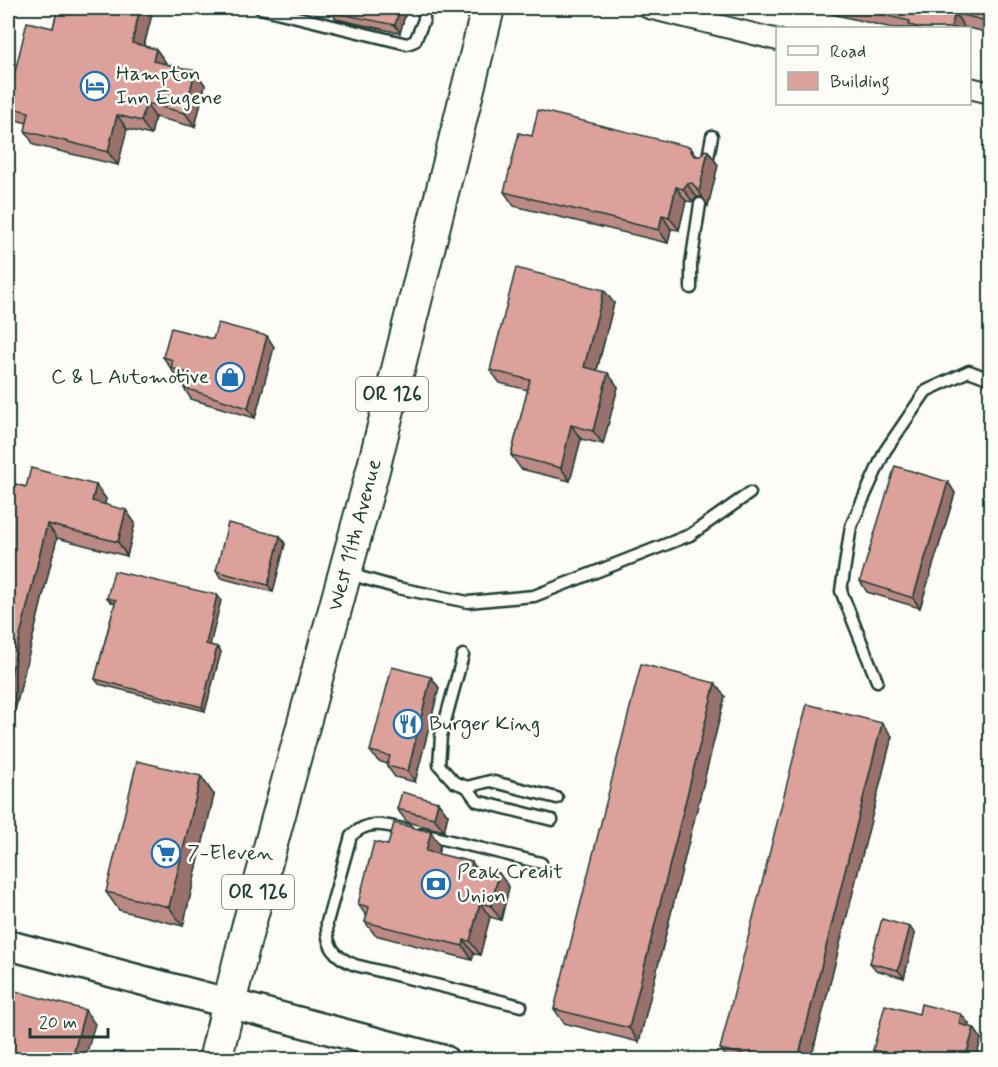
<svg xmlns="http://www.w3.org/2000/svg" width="998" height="1067" font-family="Mynerve,sans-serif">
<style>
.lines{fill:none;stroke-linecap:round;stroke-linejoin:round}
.lane-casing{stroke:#1f3d34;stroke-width:15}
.street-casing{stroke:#1f3d34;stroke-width:24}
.secondary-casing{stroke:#1f3d34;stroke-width:33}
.primary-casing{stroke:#1f3d34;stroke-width:36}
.lane{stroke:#fdfcf7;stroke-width:10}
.street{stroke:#fdfcf7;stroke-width:20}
.secondary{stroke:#fdfcf7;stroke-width:28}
.primary{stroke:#fdfcf7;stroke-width:32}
.wall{fill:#bc8a84;stroke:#1f3d34;stroke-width:1.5}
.shaded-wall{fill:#99716c;stroke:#1f3d34;stroke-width:1.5}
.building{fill:#dba19a;stroke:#1f3d34;stroke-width:1.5}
.labels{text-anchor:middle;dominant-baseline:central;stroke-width:5;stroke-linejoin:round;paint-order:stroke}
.shield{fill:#fdfcf7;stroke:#62766e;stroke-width:1.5}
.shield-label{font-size:20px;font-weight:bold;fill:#1f3d34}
.poi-label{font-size:21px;fill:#1f3d34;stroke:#fdfcf7;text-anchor:start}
.street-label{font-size:21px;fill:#1f3d34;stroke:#fdfcf7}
</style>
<rect width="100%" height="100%" fill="#fdfcf7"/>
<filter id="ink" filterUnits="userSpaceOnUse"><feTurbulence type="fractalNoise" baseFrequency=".0167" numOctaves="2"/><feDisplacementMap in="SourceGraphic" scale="12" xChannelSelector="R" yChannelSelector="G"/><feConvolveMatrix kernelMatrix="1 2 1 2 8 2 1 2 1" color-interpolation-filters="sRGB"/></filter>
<g filter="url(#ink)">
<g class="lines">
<g class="lane-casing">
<path id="lane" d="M 260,8 L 407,44 L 415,41 L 424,20 L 424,8
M 707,163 L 712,136
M 691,288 L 691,264 L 700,204
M 349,574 L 398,588 L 468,602 L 534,596 L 690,535 L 750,493
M 463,655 L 441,736 L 439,765 L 454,782 L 467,787 L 477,801 L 552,820
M 877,681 L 841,591 L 851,526 L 885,451 L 926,391 L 969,371 L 990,379
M 467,787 L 490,781 L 557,798
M 407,830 C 386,825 368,819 351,836 L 327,922 C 326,946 334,957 355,965 L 521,1006
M 422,834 L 541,863"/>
</g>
<g class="street-casing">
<path id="street" d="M 649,8 L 778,40
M 970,88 L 990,93"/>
</g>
<g class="secondary-casing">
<path id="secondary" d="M 8,945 L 444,1060"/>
</g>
<g class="primary-casing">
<path id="primary" d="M 215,1060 L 245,939 L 373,470 L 488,8"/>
</g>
<use href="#lane" class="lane"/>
<use href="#street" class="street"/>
<use href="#secondary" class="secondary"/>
<use href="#primary" class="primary"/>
</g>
<path class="wall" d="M 58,8 L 151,8 L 153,10 L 144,46 L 156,49 L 166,63 L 166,64 L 195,71 L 205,85 L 195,127 L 155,117 L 151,135 L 127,129 L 118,165 L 34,145 L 25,131 L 27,123 L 16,120 L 8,108 L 8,101 L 53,28 Z
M 332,8 L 407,8 L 400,33 L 336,19 L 331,12 Z
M 827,8 L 990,8 L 990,33 L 964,27 L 964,28 L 892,28 L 832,14 Z
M 532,136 L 690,147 L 697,156 L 700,156 L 708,151 L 718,165 L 708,206 L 702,197 L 697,197 L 693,202 L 686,201 L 679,230 L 671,229 L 668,243 L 514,206 L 504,192 Z
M 614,303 L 597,370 L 618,387 L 603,444 L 581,439 L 570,481 L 521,469 L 511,455 L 528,390 L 500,383 L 490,370 Z
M 267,336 L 274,347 L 255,418 L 191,399 L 184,388 L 185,381 L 178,379 L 163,357 L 213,339 Z
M 8,482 L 26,487 L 96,485 L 106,499 L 105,504 L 135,523 L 127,556 L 57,538 L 8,739 Z
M 948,482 L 955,493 L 920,608 L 867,592 L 860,581 Z
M 280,536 L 285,544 L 273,592 L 221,578 L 216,571 Z
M 217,595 L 221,600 L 210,645 L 217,647 L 221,652 L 205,711 L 99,684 L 95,679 L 115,603 L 111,602 L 107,598 Z
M 431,677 L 439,688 L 415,782 L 395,777 L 387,766 L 388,764 L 378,761 L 370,751 Z
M 725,696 L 639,1042 L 564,1023 L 554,1009 Z
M 892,736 L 811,1059 L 728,1059 L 720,1049 Z
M 214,795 L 183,926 L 119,910 L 106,892 Z
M 438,802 L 448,815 L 444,831 L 407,822 L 397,809 Z
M 431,832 L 440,846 L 438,854 L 472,862 L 476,868 L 509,887 L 501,920 L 490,917 L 480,955 L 474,954 L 472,960 L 375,935 L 365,922 L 367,917 L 358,904 L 388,845 Z
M 915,934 L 904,978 L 876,970 L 870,963 Z
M 919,1014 L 961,1014 L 969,1024 L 968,1027 L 974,1028 L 981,1039 L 976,1059 L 880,1059 L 873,1050 Z"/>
<path class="shaded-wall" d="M 140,8 L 151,8 L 153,10 L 141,57 L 132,43 Z
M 400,8 L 407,8 L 400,33 L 395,25 Z
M 955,13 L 964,27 L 964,28 L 951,28 Z
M 156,49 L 166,63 L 163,75 L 153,61 Z
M 195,71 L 205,85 L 195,127 L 185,113 Z
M 146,103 L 155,117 L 151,135 L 141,121 Z
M 117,115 L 127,129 L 118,165 L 108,152 Z
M 690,147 L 700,161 L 691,152 Z
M 708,151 L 718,165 L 708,206 L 699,192 Z
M 687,184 L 697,197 L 693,202 L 683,189 Z
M 676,187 L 686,201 L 679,230 L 669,217 Z
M 662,215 L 671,229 L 668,243 L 659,230 Z
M 604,290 L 614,303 L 594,381 L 584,367 Z
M 267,336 L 274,347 L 255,418 L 248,408 Z
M 608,373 L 618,387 L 603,444 L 593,431 Z
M 571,425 L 581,439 L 570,481 L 561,468 Z
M 948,482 L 955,493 L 920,608 L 913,598 Z
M 96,485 L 106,499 L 102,515 L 92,501 Z
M 126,510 L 135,523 L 127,556 L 118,542 Z
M 47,524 L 57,538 L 8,739 L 8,686 Z
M 280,536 L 285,544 L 273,592 L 268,585 Z
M 217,595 L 221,600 L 209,649 L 206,644 Z
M 217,647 L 221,652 L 205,711 L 202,707 Z
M 431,677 L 439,688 L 415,782 L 408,771 Z
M 715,683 L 725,696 L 639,1042 L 629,1028 Z
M 882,723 L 892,736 L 811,1059 L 798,1059 Z
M 201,776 L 214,795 L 183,926 L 169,907 Z
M 438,802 L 448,815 L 444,831 L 434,818 Z
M 431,832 L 440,846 L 435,864 L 426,851 Z
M 499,873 L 509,887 L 501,920 L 491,906 Z
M 480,903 L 490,917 L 480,955 L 470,941 Z
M 910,927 L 915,934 L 904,978 L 898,970 Z
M 464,940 L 474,954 L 472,960 L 463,946 Z
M 85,1010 L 95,1024 L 85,1059 L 72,1059 Z
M 961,1014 L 969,1024 L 966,1035 L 959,1024 Z
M 974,1028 L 981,1039 L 976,1059 L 965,1059 Z"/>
<path class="building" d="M 58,8 L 140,8 L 132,43 L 156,49 L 153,61 L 195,71 L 185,113 L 146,103 L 141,121 L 117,115 L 108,152 L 25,131 L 29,112 L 8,107 L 8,101 L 27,22 L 53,28 Z
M 332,8 L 400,8 L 395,25 L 331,12 Z
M 852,8 L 990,8 L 990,22 L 955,13 L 951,28 L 922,28 L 909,25 L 910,21 Z
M 538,110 L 690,147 L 691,152 L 695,156 L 700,156 L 705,150 L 708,151 L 699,192 L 692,183 L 687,184 L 683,189 L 676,187 L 669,217 L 662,215 L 659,230 L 504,192 L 519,133 L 532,136 Z
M 516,268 L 604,290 L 584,367 L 608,373 L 593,431 L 571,425 L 561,468 L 511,455 L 530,380 L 490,370 Z
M 218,323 L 267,336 L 248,408 L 184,388 L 185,372 L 171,368 L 173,360 L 163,357 L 171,328 L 213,339 Z
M 895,466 L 948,482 L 913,598 L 860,581 Z
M 31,468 L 96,485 L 92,501 L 126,510 L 118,542 L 47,524 L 8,686 L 8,482 L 26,487 Z
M 228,523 L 280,536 L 268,585 L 216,571 Z
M 114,571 L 217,595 L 206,644 L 217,647 L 202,707 L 95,679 L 116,600 L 107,598 Z
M 641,664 L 715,683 L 629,1028 L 554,1009 Z
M 392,667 L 431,677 L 408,771 L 387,766 L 390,756 L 370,751 Z
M 807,704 L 882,723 L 798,1059 L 763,1059 L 720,1049 Z
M 137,761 L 201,776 L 169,907 L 106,892 Z
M 402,792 L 438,802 L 434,818 L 397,809 Z
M 394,823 L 431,832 L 426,851 L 472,862 L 471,866 L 499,873 L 491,906 L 480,903 L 470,941 L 464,940 L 463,946 L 365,922 L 369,907 L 358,904 L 374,842 L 388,845 Z
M 882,919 L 910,927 L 898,970 L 870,963 Z
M 8,989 L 85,1010 L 72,1059 L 8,1059 Z
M 921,1004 L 961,1014 L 959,1024 L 974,1028 L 965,1059 L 911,1059 L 873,1050 L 885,1005 L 919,1014 Z"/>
</g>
<defs>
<g id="hotel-ring" transform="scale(1.5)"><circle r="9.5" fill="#fdfcf7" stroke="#1f6fb2" stroke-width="1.5"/><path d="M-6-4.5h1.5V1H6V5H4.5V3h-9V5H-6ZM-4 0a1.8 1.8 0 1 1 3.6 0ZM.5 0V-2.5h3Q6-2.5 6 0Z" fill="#1f6fb2"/></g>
<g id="shop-ring" transform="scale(1.5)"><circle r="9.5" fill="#fdfcf7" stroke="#1f6fb2" stroke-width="1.5"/><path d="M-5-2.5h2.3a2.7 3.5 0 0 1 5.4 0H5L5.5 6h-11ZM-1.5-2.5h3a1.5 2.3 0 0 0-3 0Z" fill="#1f6fb2"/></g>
<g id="restaurant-ring" transform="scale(1.5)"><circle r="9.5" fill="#fdfcf7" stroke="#1f6fb2" stroke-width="1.5"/><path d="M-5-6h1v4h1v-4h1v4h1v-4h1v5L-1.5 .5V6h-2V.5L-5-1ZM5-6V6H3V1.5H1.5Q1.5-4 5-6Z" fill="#1f6fb2"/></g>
<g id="supermarket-ring" transform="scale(1.5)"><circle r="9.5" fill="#fdfcf7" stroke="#1f6fb2" stroke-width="1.5"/><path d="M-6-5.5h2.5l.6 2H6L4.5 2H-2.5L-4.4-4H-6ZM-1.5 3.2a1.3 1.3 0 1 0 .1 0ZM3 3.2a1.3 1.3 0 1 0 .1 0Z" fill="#1f6fb2"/></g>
<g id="bank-ring" transform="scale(1.5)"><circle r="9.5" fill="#fdfcf7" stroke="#1f6fb2" stroke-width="1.5"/><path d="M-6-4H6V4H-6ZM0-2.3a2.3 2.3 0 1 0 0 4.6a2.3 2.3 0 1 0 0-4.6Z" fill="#1f6fb2"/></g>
</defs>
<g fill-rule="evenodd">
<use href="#hotel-ring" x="95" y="86"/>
<use href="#shop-ring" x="230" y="377"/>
<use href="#restaurant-ring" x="408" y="724"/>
<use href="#supermarket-ring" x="166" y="853"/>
<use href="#bank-ring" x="436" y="884"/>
</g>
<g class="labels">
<g class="shield">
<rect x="356" y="377" width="72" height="34" rx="4.5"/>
<rect x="222" y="875" width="72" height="34" rx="4.5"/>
</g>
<g class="shield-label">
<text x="392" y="394">OR 126</text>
<text x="258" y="892">OR 126</text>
</g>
<g class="poi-label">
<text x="116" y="74">Hampton<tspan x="116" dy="24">Inn Eugene</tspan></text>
<text x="209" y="377" text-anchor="end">C &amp; L Automotive</text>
<text x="429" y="724">Burger King</text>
<text x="187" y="853">7-Eleven</text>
<text x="457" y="872">Peak Credit<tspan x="457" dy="24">Union</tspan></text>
</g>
<g class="street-label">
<text transform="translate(355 535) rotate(-75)">West 11th Avenue</text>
</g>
</g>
<rect width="998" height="1067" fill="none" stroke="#fdfcf7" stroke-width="30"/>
<rect x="15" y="15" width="968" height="1037" fill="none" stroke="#1f3d34" stroke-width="2" filter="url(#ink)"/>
<rect x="776" y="27" width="195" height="78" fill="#fdfcf7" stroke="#a4b0a9" stroke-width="1.5"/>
<rect x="788" y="46" width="30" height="9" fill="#fdfcf7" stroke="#a4b0a9" stroke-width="1.5"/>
<text x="830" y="57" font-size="18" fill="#1f3d34">Road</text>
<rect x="788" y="72" width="30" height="18" fill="#dba19a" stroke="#a4b0a9" stroke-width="1.5"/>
<text x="830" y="87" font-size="18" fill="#1f3d34">Building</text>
<path d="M30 1028v9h78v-9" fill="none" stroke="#1f3d34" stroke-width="3"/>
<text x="39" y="1028" font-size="18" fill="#1f3d34" stroke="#fdfcf7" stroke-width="4.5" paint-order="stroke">20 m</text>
</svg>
